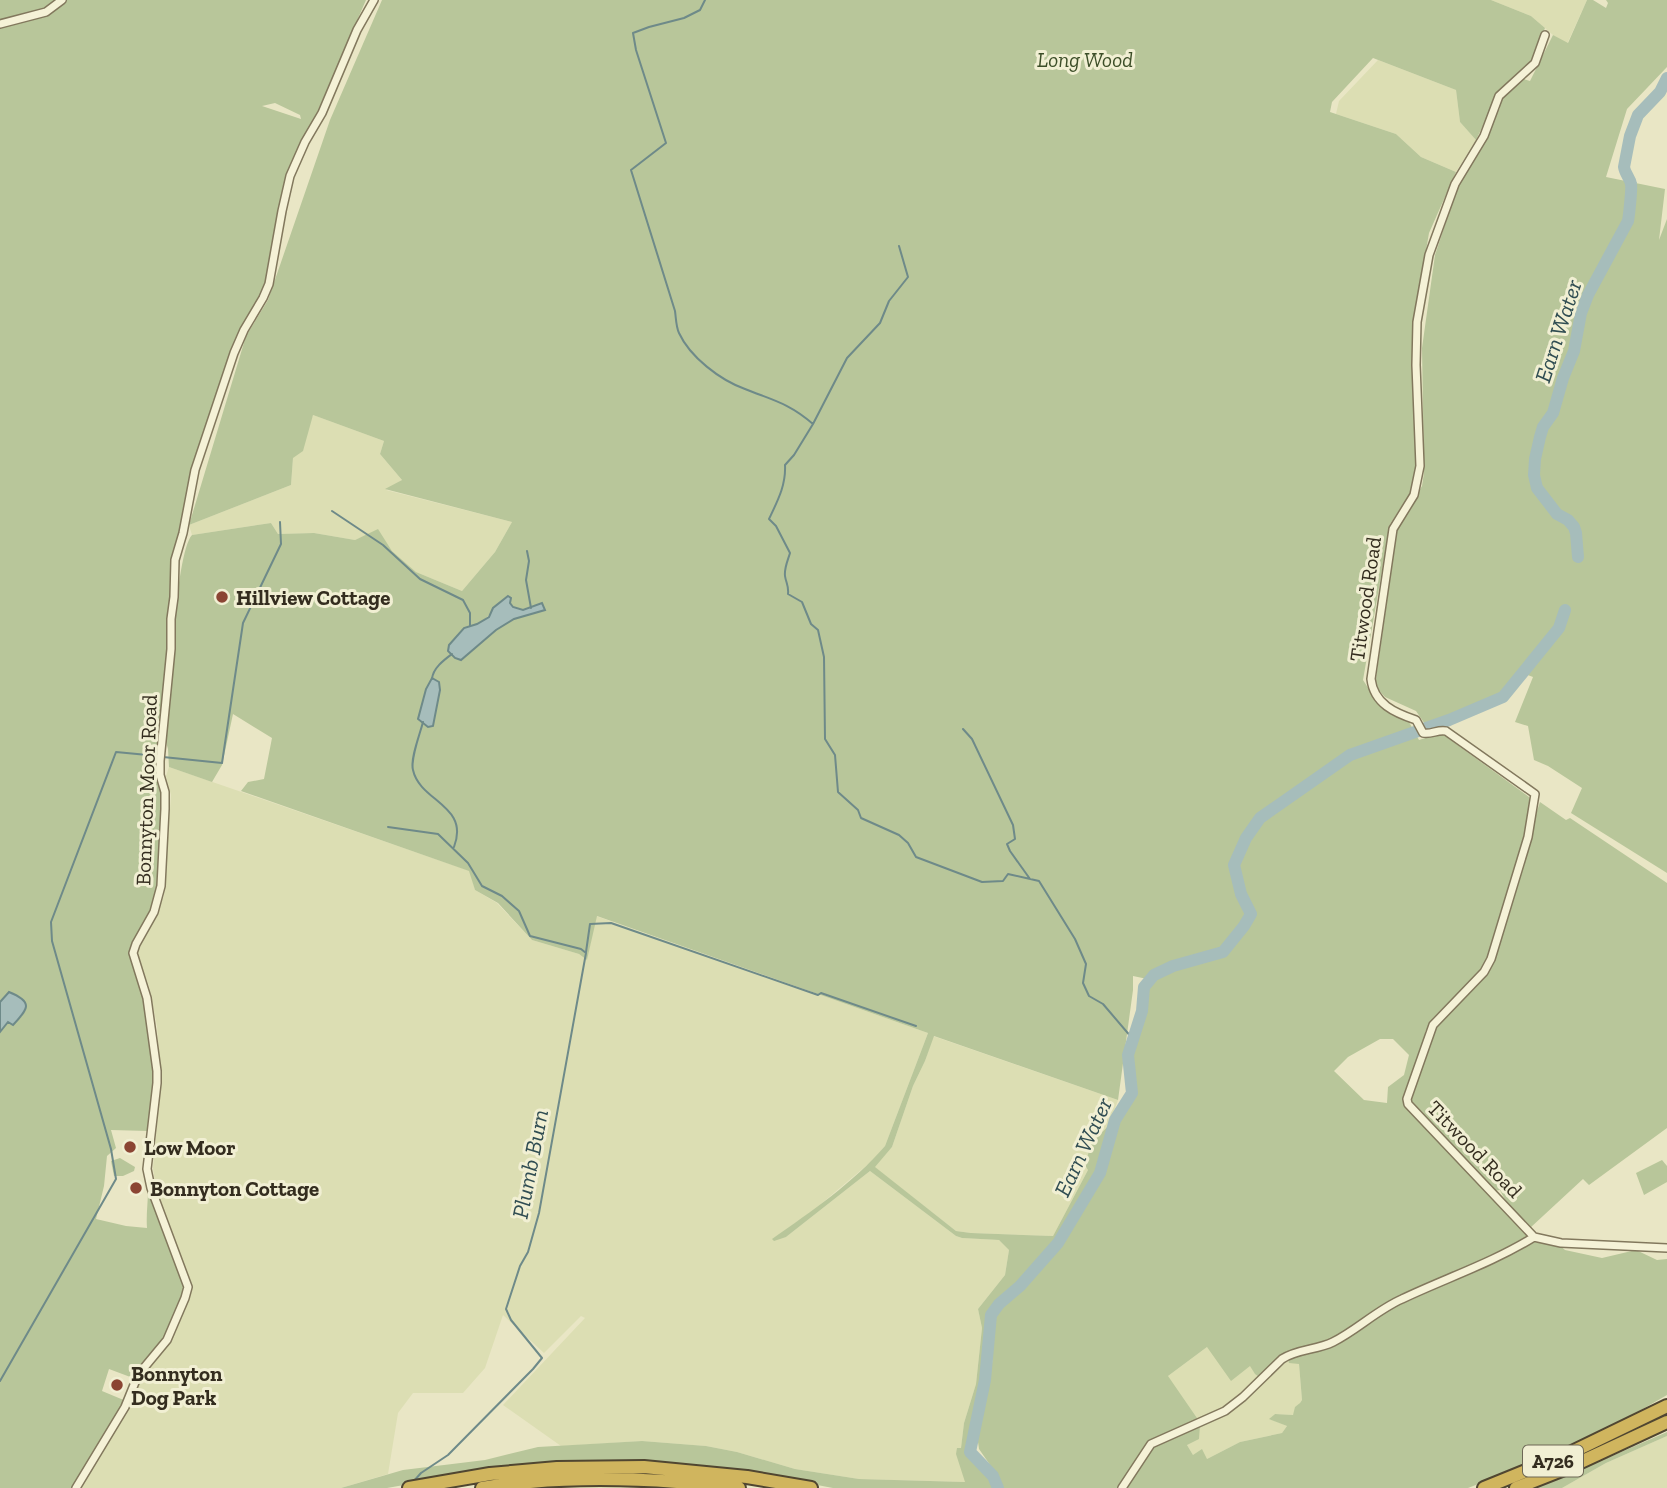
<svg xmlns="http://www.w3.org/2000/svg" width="1667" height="1488" font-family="'Zilla Slab',serif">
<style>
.farmland{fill:#dcdeb3}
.green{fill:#b8c69a;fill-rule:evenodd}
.water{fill:#a6bdbb;stroke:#6e8a89;stroke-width:2}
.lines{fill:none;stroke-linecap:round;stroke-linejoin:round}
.stream{stroke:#6e8a89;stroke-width:2}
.river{stroke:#a6bdbb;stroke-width:12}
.street-casing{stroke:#82785d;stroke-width:10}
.highway-casing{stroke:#504631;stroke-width:16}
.street{stroke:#f5f2d7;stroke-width:7}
.highway{stroke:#d0b55e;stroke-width:12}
.poi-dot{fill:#8b4533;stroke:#f1efd3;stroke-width:2.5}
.labels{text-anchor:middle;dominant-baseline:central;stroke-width:6;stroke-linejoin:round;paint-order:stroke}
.shield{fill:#f1efd3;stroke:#6d6755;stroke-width:2}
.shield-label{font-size:19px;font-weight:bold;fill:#342d1f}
.park-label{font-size:21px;font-style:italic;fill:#3c4e28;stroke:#f1efd3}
.poi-label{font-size:21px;font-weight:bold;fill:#342d1f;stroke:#f1efd3;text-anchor:start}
.street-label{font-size:21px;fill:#342d1f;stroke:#f1efd3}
.water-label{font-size:23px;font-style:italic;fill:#304d52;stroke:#f1efd3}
</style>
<rect width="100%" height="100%" fill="#e9e6c5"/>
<path class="farmland" d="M 1491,0 L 1587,0 L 1567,44 L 1553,35 L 1531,16 Z
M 1378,60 L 1456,90 L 1460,122 L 1476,140 L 1456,172 L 1421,157 L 1396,134 L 1336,114 L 1339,101 Z
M 313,415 L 384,441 L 380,454 L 402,480 L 386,490 L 512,522 L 495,552 L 462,591 L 416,572 L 392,551 L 378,530 L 355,540 L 314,533 L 278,534 L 271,523 L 192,535 L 189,525 L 291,485 L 293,458 Z
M 169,767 L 470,871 L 475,890 L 497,903 L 532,940 L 579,954 L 587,960 L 596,916 L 928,1033 L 885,1146 L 873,1160 L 815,1209 L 773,1239 L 786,1237 L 870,1171 L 956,1236 L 962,1238 L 999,1240 L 1009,1250 L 1005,1275 L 978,1309 L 982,1328 L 976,1384 L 964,1423 L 961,1449 L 966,1482 L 859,1479 L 795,1469 L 737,1452 L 706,1446 L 642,1441 L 561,1446 L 503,1405 L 585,1318 L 581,1316 L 544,1353 L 503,1315 L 485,1368 L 463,1393 L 413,1393 L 398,1413 L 388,1474 L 341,1488 L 79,1488 L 134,1397 L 144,1371 L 168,1346 L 177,1329 L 192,1285 L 157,1194 L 153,1168 L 161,1083 L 157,1026 L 149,986 L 140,963 L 138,952 L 142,937 L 157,912 L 164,896 L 171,795 L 166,776 Z
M 933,1036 L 1118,1100 L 1109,1125 L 1091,1144 L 1088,1170 L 1053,1236 L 971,1233 L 956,1231 L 874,1167 L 892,1147 L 913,1086 L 925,1061 Z
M 1207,1347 L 1250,1366 L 1287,1355 L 1299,1364 L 1302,1400 L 1300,1403 L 1293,1415 L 1275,1414 L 1270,1419 L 1287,1426 L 1282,1433 L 1240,1442 L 1207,1459 L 1193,1455 L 1187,1445 L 1168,1376 Z
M 1667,1436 L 1667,1488 L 1562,1488 L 1606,1463 Z
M 595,1485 L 647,1486 L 681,1488 L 533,1488 Z"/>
<path class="green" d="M 0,0 L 366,0 L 312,124 L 296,154 L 267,284 L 226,366 L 181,532 L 157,766 L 162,799 L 158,891 L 130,957 L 144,996 L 155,1078 L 148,1122 L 149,1131 L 111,1130 L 116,1148 L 107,1156 L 104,1186 L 96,1219 L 126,1226 L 147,1228 C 146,1215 148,1203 148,1189 L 186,1288 L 165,1338 L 144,1361 L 133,1378 L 109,1369 L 102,1391 L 126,1401 L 74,1488 L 0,1488 L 0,1032 L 8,1022 L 14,1024 C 21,1017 31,1010 23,1000 L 0,1002 ZM 275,103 L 300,115 L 301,119 L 262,106 Z
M 382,0 L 1491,0 L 1531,16 L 1545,28 L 1533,58 L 1517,77 L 1530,81 L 1553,35 L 1568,43 L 1587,0 L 1593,0 L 1606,8 L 1608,3 L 1606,0 L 1667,0 L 1667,67 L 1627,109 L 1606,177 L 1665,189 L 1659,240 L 1667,219 L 1667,873 L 1571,813 L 1582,788 L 1548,766 L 1534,760 L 1528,726 L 1515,722 L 1533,677 L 1525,674 C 1493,699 1470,720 1429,730 L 1416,711 L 1385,697 L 1375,686 L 1397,529 L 1422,486 L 1424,473 L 1422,348 L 1435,255 L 1458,186 L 1500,108 L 1493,105 L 1476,140 L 1460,122 L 1456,90 L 1373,58 L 1332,102 L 1330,112 L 1396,134 L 1421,157 L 1456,172 L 1429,233 L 1414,321 L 1413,347 L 1416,461 L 1412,491 L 1390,524 L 1363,680 L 1380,706 L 1409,722 L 1419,740 L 1441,733 L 1529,797 L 1531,804 L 1532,826 L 1540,802 L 1566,820 L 1570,818 L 1667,883 L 1667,1128 L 1589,1185 L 1583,1179 L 1530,1228 C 1518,1216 1507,1206 1500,1190 L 1494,1191 L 1528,1235 L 1515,1246 L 1408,1293 L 1409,1301 L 1517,1251 L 1528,1244 L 1534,1242 L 1559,1245 L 1565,1250 L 1602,1258 L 1636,1250 L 1657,1260 L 1667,1259 L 1667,1395 L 1603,1432 L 1566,1450 L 1468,1488 L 1126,1488 L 1153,1446 L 1200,1425 L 1199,1439 L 1187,1445 L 1193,1455 L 1202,1449 L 1207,1459 L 1240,1442 L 1282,1433 L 1287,1426 L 1269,1419 L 1275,1414 L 1293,1415 L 1295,1407 L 1300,1403 L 1302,1400 L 1299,1364 L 1289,1363 L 1287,1356 L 1262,1379 L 1255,1374 L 1250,1366 L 1231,1381 L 1207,1347 L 1168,1376 L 1199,1421 L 1153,1439 L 1147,1445 L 1118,1488 L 1000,1488 L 995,1472 L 979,1449 L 977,1435 L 992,1364 L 995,1314 L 1000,1306 L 999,1303 L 991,1313 L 989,1319 L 983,1381 L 978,1405 L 972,1419 L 969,1454 L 993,1481 L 995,1488 L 833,1488 L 770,1476 L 494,1469 L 387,1488 L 341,1488 L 403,1470 L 485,1460 L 538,1447 L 642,1441 L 706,1446 L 737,1452 L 795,1469 L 859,1479 L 965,1482 L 956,1454 L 957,1448 L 961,1448 L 964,1423 L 976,1384 L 982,1328 L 978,1309 L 1005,1275 L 1009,1250 L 999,1240 L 962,1238 L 956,1236 L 870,1171 L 786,1237 L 774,1241 L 772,1239 C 812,1211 853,1183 885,1146 L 928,1033 L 597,916 L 587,960 L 579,954 L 532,940 L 498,903 L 475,890 L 469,871 L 241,791 L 248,782 L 264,779 L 272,738 L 233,714 L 222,765 L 212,782 L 169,767 L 168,749 L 166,742 C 168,709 175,553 192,535 L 271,523 L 278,534 L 314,533 L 355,540 L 378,529 L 392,551 L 416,572 L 462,591 L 495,552 L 512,522 L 385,489 L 402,480 L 380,454 L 384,441 L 313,415 L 303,451 L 293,458 L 291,485 L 189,525 L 246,336 L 268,300 L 330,120 ZM 510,603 L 513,607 L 523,611 L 542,603 L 544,610 L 514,619 L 496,630 L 461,660 L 464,628 C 477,624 488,621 493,608 ZM 1494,958 L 1490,969 L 1437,1025 L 1431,1037 L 1425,1032 L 1433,1018 L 1486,965 ZM 1133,976 L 1152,980 L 1148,987 L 1145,1011 L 1132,1048 L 1131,1061 L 1134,1095 L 1119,1118 L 1109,1125 L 1091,1144 L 1085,1165 L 1088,1170 L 1053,1236 L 971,1233 L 956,1231 L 875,1167 L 892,1147 L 913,1086 L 925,1061 L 934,1036 L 1118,1100 L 1133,990 ZM 1380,1039 L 1393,1039 L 1409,1055 L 1404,1075 L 1388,1087 L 1387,1103 L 1364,1100 L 1334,1071 L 1348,1057 Z
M 120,1158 L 135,1167 L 134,1171 L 123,1176 L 114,1176 L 111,1161 Z
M 1662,1160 L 1667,1166 L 1667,1182 L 1644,1195 L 1636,1173 Z
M 1667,1432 L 1667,1436 L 1606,1463 L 1562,1488 L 1530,1488 L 1612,1456 Z"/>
<path class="water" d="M 508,596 L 511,598 L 510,603 L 513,607 L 523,610 L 542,603 L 545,610 L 514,619 L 496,630 L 461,660 L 455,658 L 448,651 L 449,645 L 464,628 L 477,624 L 489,617 L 493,608 Z
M 432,678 L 439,682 L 440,690 L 433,726 L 428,727 L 418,719 L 426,689 Z
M 9,992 C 34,1002 28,1009 13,1025 L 8,1022 L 0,1032 L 0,1002 Z"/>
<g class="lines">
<path class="stream" d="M 705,0 L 700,10 L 684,18 L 649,27 L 633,33 L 636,50 L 666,143 L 631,170 L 675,311 C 676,318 676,327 679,333 C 690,357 720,380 745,389 C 772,400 789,403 813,424 L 794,455 L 785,465 C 786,485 778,500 769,519 L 776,526 L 790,553 C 788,560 784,568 785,576 C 786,583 789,586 788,594 L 802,602 L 811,624 L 818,630 L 824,657 L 825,739 L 835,755 L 838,792 L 858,810 L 861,818 L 899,835 L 908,843 L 916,857 L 982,882 L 1003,881 L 1008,874 L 1039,881 L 1075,939 L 1086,964 L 1083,983 L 1089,996 L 1103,1004 L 1132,1038
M 813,424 L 847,358 L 880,323 L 889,301 L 908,277 L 899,246
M 332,511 L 383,545 L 420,579 L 463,600 L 470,613 L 470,626
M 527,551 L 529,561 L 526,580 L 531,608
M 432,679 C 433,668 444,660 452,654
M 423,722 C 420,734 410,759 413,770 C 420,802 470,805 454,847
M 963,729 L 972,739 L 1013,825 L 1015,839 L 1007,844 L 1010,851 L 1030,879
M 163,757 L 222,763 L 243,623 L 281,544 L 280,522
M 388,827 L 438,834 L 468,863 L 482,886 L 502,896 L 519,911 L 530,936 L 581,949 L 586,953 L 539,1213 L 528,1252 L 520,1266 L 506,1309 L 511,1320 L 542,1358 L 533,1369 L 448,1455 L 421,1473 L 413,1482
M 586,952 L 590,924 L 611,923 L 818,995 L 821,993 L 916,1026
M 0,1381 L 116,1179 L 111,1149 L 52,941 L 51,922 L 116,752 L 158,756"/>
<path class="river" d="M 1578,557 L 1576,533 L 1574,527 L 1568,520 L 1557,514 L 1537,488 L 1534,475 L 1535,459 L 1540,437 L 1543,427 L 1553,413 L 1563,378 L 1574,351 L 1581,313 L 1588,295 L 1628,221 C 1629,216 1632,188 1631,184 C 1630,178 1625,174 1624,167 L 1630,136 L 1638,115 L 1660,92 L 1667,78
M 998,1488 L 993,1476 L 970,1452 L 985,1380 L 991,1315 L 999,1304 L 1020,1286 L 1058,1243 L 1100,1173 L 1115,1120 L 1132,1093 L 1128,1055 L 1142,1011 L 1144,987 L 1154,975 L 1173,966 L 1223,952 L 1244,926 L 1251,914 L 1241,894 L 1234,865 L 1246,838 L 1260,818 L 1350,755 L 1449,720 L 1503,697 L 1559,628 L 1565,610"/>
<g class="street-casing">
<path id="street" d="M 0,24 L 46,12 L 62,0
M 1545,35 L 1535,63 L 1499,96 L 1484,136 L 1455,184 L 1429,255 L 1417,322 L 1416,365 L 1420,466 L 1414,495 L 1393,529 L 1371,679 C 1374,704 1395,713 1416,720 L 1423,733 C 1431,735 1438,729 1446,731 L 1535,794 L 1528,837 L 1491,959 L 1484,972 L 1433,1025 L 1407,1099 L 1408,1104 L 1534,1237 L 1561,1243 L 1667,1248
M 76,1488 L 125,1407 L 138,1375 L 167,1340 L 185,1298 L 188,1287 L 151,1188 L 147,1169 L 157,1083 L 157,1071 L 147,998 L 133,953 L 136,944 L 154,912 L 161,886 L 165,809 L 165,792 L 160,775 L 160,761 L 171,649 L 171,619 L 174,597 L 175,560 L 183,533 L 195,470 L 234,353 L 244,330 L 263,298 L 269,284 L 282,211 L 290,176 L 305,142 L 322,113 L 357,30 L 374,0
M 1122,1488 L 1151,1444 L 1225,1411 L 1243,1397 L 1282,1359 C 1297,1349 1317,1350 1333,1342 C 1357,1330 1377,1310 1402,1299 C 1446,1278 1492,1263 1534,1237"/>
</g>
<g class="highway-casing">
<path id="highway" d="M 409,1488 L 490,1474 L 557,1468 L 644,1467 L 747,1477 L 811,1488
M 482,1488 C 567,1474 655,1478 739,1488
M 1484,1488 L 1568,1454 L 1667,1406
M 1516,1488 L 1572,1466 L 1667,1422"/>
</g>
<use href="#street" class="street"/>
<use href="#highway" class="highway"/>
</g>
<g class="poi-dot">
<circle cx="222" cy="597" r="7"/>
<circle cx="130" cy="1147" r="7"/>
<circle cx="136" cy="1188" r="7"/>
<circle cx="117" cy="1385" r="7"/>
</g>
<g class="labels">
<rect class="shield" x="1523" y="1445.5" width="60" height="31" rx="5"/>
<g class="shield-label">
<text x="1553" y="1461">A726</text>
</g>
<g class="park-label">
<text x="1085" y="59">Long Wood</text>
</g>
<g class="poi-label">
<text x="236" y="597">Hillview Cottage</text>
<text x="144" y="1147">Low Moor</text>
<text x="150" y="1188">Bonnyton Cottage</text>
<text x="131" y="1373">Bonnyton<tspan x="131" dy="24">Dog Park</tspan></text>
</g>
<g class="street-label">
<text transform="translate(1365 599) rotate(-82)">Titwood Road</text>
<text transform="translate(146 790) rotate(-88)">Bonnyton Moor Road</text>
<text transform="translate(1475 1149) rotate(46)">Titwood Road</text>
</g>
<g class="water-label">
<text transform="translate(1558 331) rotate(-72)">Earn Water</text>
<text transform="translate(1083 1147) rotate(-65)">Earn Water</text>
<text transform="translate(530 1164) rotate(-79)">Plumb Burn</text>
</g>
</g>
</svg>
